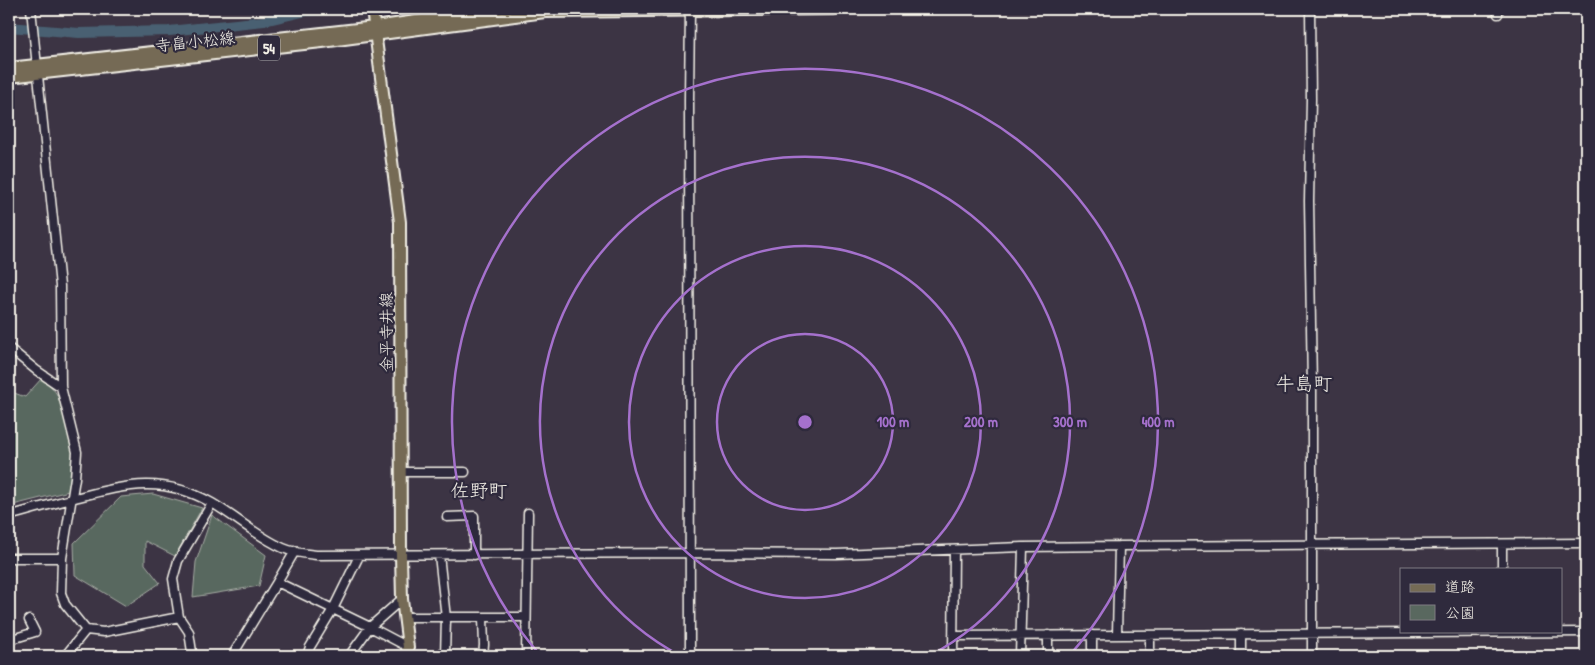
<svg xmlns="http://www.w3.org/2000/svg" width="1595" height="665" font-family="'Patrick Hand','Klee One',sans-serif">
<style>
.green{fill:#59685f;stroke:#a6aca4}
.lines{fill:none;stroke-linecap:round;stroke-linejoin:round}
.river{stroke:#486172;stroke-width:10}
.minor-casing{stroke:#f4f1e8;stroke-width:11}
.major-casing{stroke:#f4f1e8;stroke-width:14}
.minor{stroke:#2f2a3d;stroke-width:8}
.major{stroke:#756b55;stroke-width:10}
.ring{fill:none;stroke:#a571cd;stroke-width:2.5}
.labels{text-anchor:middle;dominant-baseline:central;stroke-width:4.5;stroke-linejoin:round;paint-order:stroke}
.shield{fill:#2f2a3d;stroke:#b9b5b5;stroke-width:1}
.shield-label{font-size:15px;font-weight:bold;fill:#f4f1e8}
.street-label{font-size:16px;fill:#f4f1e8;stroke:#2f2a3d}
.quarter-label{font-size:19px;fill:#f4f1e8;stroke:#2f2a3d}
.centre{fill:#a571cd;stroke:#2f2a3d;stroke-width:2.5}
.ring-label{font-size:15px;text-anchor:middle;font-weight:bold;fill:#a571cd;stroke:#2f2a3d;stroke-width:4.5;stroke-linejoin:round;paint-order:stroke}
</style>
<rect width="100%" height="100%" fill="#3c3444"/>
<filter id="ink" filterUnits="userSpaceOnUse"><feTurbulence type="fractalNoise" baseFrequency=".02" numOctaves="2"/><feDisplacementMap in="SourceGraphic" scale="10" xChannelSelector="R" yChannelSelector="G"/><feConvolveMatrix kernelMatrix="1 2 1 2 8 2 1 2 1" color-interpolation-filters="sRGB"/></filter>
<g filter="url(#ink)">
<path class="green" d="M 42,378 C 48,383 52,387 56,393 C 62,402 72,445 73,457 C 73,467 69,479 69,491 L 9,506 L 9,391 L 25,397 Z
M 153,494 L 202,508 L 175,556 L 145,541 L 145,564 L 160,583 L 126,606 L 75,575 L 74,543 L 121,497 Z
M 212,515 L 266,555 L 259,586 L 193,597 L 196,562 Z"/>
<g class="lines">
<path class="river" d="M 9,27 L 79,33 L 169,31 L 264,21 L 307,11 L 341,9"/>
<g class="minor-casing">
<path id="minor" d="M 31,9 L 60,286 L 61,387 L 77,452 L 75,478 L 62,558 L 61,593 L 65,604 L 86,630 L 104,632 L 179,617
M 1310,9 L 1311,99 L 1309,201 L 1312,387 L 1312,656
M 1498,9 L 1498,14
M 9,348 L 36,370 L 61,387
M 402,472 L 465,472
M 9,516 C 32,509 56,503 79,497 C 129,484 164,476 212,503 C 236,517 258,537 283,548 C 294,553 306,554 317,555 L 690,553 L 837,554 L 1023,547 L 1119,546 L 1586,543
M 447,517 L 474,516 L 474,555
M 295,551 L 277,582 L 370,627 L 408,647
M 439,555 L 446,618 L 445,656
M 9,558 L 62,558
M 1502,569 L 1502,544
M 406,617 L 526,617
M 483,618 L 484,645 L 483,656
M 1117,634 L 1119,546
M 1241,634 L 1241,656
M 1048,635 L 1048,656
M 1092,635 L 1092,656
M 953,636 L 1586,632
M 9,640 L 35,632 L 29,620
M 65,656 L 86,630
M 190,656 L 192,652 L 189,632 L 179,617 L 173,579 L 178,561 L 212,503
M 232,656 L 277,582
M 307,656 L 310,647 L 333,609 L 359,556
M 349,656 L 370,627 L 402,599
M 526,656 L 528,513
M 690,656 L 689,99 L 690,9
M 953,656 L 954,550
M 1020,656 L 1023,547
M 1150,656 L 1150,635
M 1194,656 L 1196,656"/>
</g>
<g class="major-casing">
<path id="major" d="M 372,9 L 400,222 L 401,555 L 402,599 L 408,647 L 406,656
M 9,68 L 375,27 L 498,9
M 9,77 L 322,42 L 545,12 L 833,9"/>
</g>
<use href="#minor" class="minor"/>
<use href="#major" class="major"/>
</g>
</g>
<g class="ring">
<circle cx="805" cy="422" r="88"/>
<circle cx="805" cy="422" r="176"/>
<path d="M681 656A265 265 0 1 1 929 656"/>
<path d="M541 656A353 353 0 1 1 1069 656"/>
</g>
<g class="labels">
<rect class="shield" x="258" y="35.5" width="22" height="25" rx="4"/>
<g class="shield-label">
<text x="269" y="48">54</text>
</g>
<g class="street-label">
<text transform="translate(195 41) rotate(-6)">寺畠小松線</text>
<text transform="translate(386 332) rotate(-90)">金平寺井線</text>
</g>
<g class="quarter-label">
<text x="1304" y="383">牛島町</text>
<text x="479" y="490">佐野町</text>
</g>
</g>
<circle cx="805" cy="422" r="8" class="centre"/>
<g class="ring-label">
<text x="893" y="427">100 m</text>
<text x="981" y="427">200 m</text>
<text x="1070" y="427">300 m</text>
<text x="1158" y="427">400 m</text>
</g>
<rect width="1595" height="665" fill="none" stroke="#2f2a3d" stroke-width="30"/>
<rect x="15" y="15" width="1565" height="635" fill="none" stroke="#f4f1e8" stroke-width="2" filter="url(#ink)"/>
<rect x="1400" y="568" width="162" height="65" fill="#2f2a3d" stroke="#7e7a81"/>
<rect x="1410" y="584" width="25" height="8" fill="#756b55" stroke="#7e7a81"/>
<text x="1445" y="592" font-size="15" fill="#f4f1e8">道路</text>
<rect x="1410" y="605" width="25" height="15" fill="#59685f" stroke="#7e7a81"/>
<text x="1445" y="618" font-size="15" fill="#f4f1e8">公園</text>
</svg>
